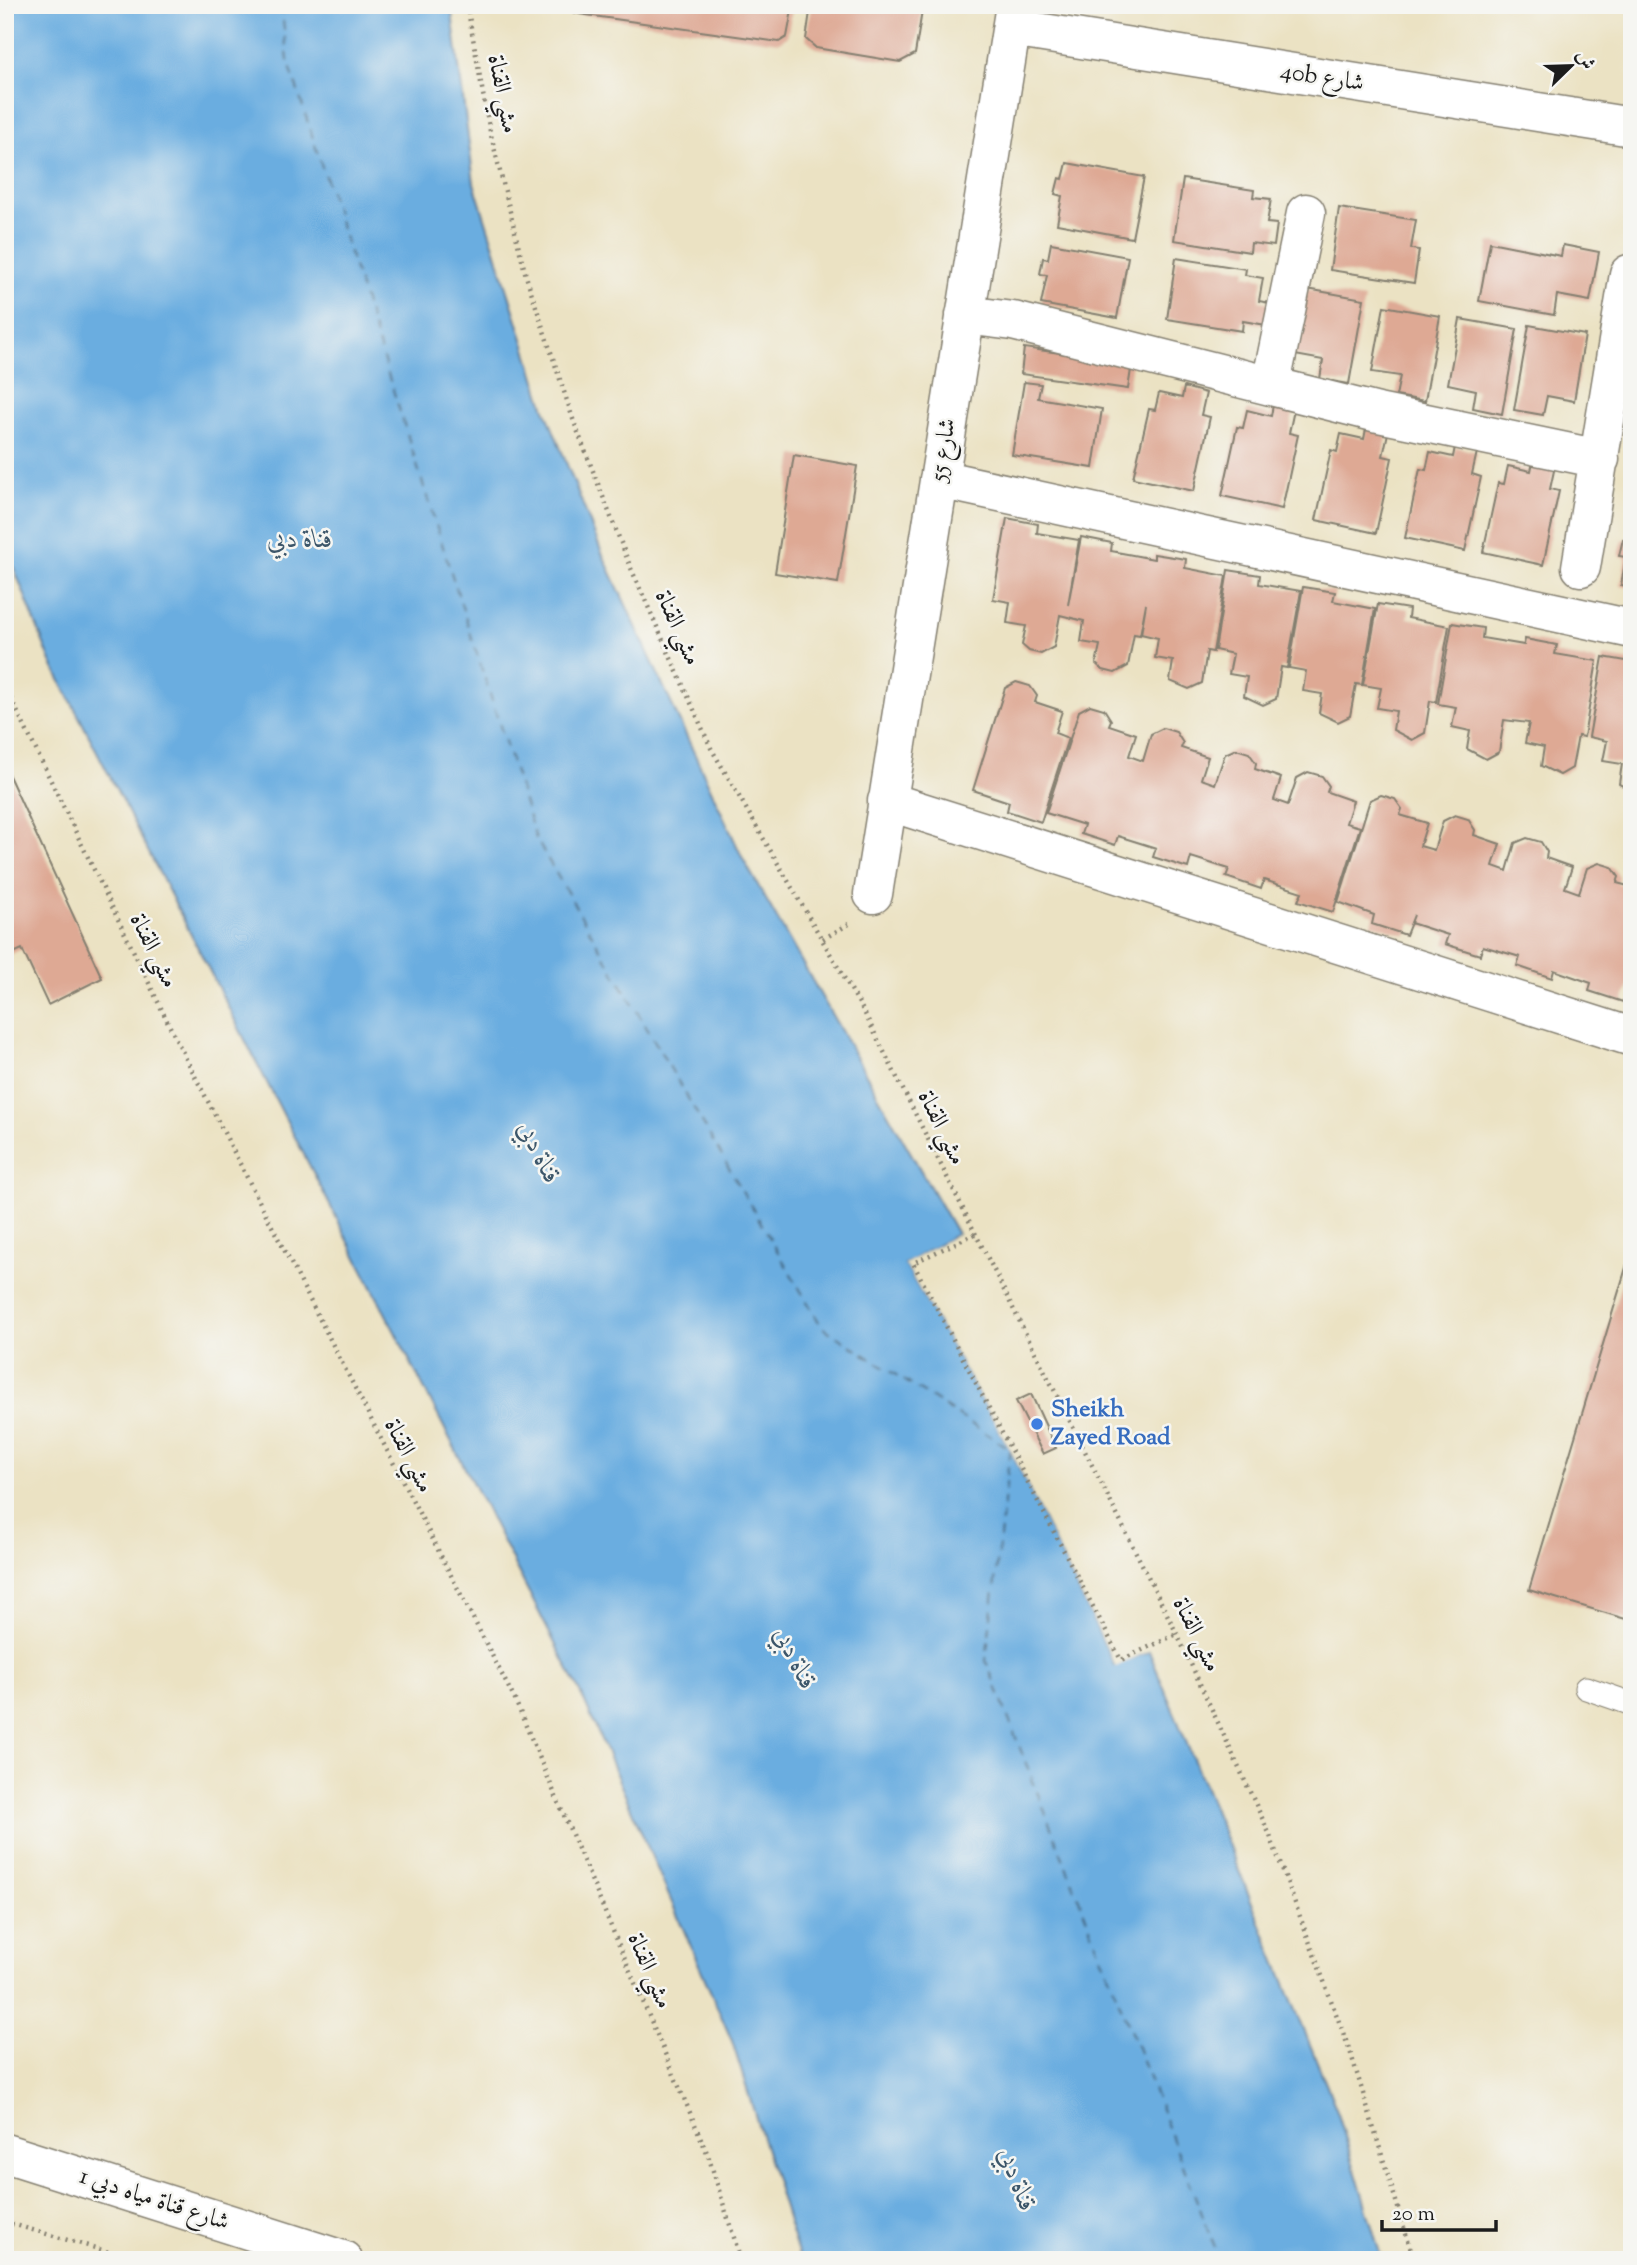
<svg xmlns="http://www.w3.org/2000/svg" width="1637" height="2265" font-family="'Sorts Mill Goudy',Amiri,serif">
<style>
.water{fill:#6bade0;stroke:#44647e;stroke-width:2}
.pier{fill:#ebe2c3}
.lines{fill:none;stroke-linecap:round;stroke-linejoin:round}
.ferry{stroke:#3c566a;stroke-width:2;stroke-dasharray:9 7;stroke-linecap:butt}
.building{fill:#dea994}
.lane-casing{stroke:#847f70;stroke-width:25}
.street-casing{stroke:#847f70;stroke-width:41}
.path{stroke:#847f70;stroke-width:4.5;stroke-dasharray:2 5;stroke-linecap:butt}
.lane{stroke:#fff;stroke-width:23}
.street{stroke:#fff;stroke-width:38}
.shop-dot{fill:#3f7fe0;stroke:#f6f6f2;stroke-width:2.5}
.labels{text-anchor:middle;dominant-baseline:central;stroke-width:5;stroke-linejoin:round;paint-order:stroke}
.street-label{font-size:24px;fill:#1c1c1c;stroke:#f6f6f2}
.shop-label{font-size:24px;font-weight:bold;fill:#366cbe;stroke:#f6f6f2;text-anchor:start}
.water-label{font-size:26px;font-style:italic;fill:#3c566a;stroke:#f6f6f2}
</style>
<rect width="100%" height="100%" fill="#f6f6f2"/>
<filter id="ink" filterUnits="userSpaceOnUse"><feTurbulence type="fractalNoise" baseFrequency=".0143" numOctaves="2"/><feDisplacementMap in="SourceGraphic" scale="14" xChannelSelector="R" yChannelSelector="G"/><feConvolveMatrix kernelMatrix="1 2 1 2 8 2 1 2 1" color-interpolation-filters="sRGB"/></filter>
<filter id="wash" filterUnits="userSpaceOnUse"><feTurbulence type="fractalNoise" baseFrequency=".00686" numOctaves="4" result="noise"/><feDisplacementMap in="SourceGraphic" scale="28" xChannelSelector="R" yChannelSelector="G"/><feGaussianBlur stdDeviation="1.57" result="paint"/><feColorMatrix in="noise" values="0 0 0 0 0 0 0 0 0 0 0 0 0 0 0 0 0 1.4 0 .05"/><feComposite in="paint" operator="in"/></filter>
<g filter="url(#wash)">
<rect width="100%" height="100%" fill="#ebe2c3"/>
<path class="water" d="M 5,5 L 451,5 L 474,183 L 545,409 L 602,553 L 743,859 L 957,1234 L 905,1264 L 1010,1449 L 1115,1666 L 1149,1651 L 1338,2113 L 1382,2260 L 800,2260 L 732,2041 L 583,1698 L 51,662 L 5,545 Z"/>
<path class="pier" d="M 957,1234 L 959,1237 L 909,1265 L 1013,1448 L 1117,1662 L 1148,1648 L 1152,1649 L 1116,1667 L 1010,1449 L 905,1264 Z"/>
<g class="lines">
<path class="ferry" d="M 281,5 L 288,60 L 536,839 L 822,1327 L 1010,1449 L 986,1661 L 1220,2260"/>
</g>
<g id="blocks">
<path class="building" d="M 547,5 L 793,5 L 787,37 L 779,42 L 579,14 Z
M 811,5 L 923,5 L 915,54 L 900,62 L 816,48 L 806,39 Z
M 1067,163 L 1144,177 L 1132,238 L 1057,224 L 1062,196 L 1055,194 L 1059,178 L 1063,179 Z
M 1183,179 L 1254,190 L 1253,197 L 1271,199 L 1267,223 L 1277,224 L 1274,246 L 1251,243 L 1250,252 L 1174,240 Z
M 1339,208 L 1416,220 L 1411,249 L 1419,250 L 1414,283 L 1330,270 Z
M 1490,242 L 1561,256 L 1563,245 L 1599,252 L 1590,301 L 1557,295 L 1554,315 L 1479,301 Z
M 1051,243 L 1128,257 L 1117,318 L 1041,304 L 1047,275 L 1040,274 L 1043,258 L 1048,259 Z
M 1176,258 L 1246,269 L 1245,275 L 1263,278 L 1259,301 L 1269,303 L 1266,325 L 1243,321 L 1242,331 L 1167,319 Z
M 1307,289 L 1364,299 L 1349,384 L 1320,379 L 1323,360 L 1295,355 Z
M 1384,306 L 1440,316 L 1425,401 L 1396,396 L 1400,376 L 1372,372 Z
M 1460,319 L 1517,329 L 1502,414 L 1473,408 L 1476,390 L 1448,384 Z
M 1529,325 L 1585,335 L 1574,401 L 1547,396 L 1543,415 L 1514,410 Z
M 1024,348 L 1132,363 L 1128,389 L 1021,374 Z
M 1024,382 L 1041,384 L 1038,398 L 1102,409 L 1093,468 L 1012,455 Z
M 1184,387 L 1206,393 L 1201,415 L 1210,417 L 1194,491 L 1133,478 L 1149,409 L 1155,410 L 1159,393 L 1182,398 Z
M 1273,405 L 1294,410 L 1289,433 L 1298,435 L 1282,509 L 1222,496 L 1237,427 L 1243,428 L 1247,410 L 1271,416 Z
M 1366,429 L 1388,433 L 1383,456 L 1392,458 L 1376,533 L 1316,520 L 1331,450 L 1337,452 L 1341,434 L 1364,439 Z
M 1455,447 L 1477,452 L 1472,474 L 1481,477 L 1465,551 L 1405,538 L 1420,469 L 1426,470 L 1430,452 L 1453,457 Z
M 794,455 L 857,466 L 838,583 L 775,573 Z
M 1533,462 L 1555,466 L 1550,489 L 1559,491 L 1543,565 L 1483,552 L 1498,483 L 1504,484 L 1508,466 L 1531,471 Z
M 1007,518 L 1038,524 L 1037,533 L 1079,540 L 1068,605 L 1081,537 L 1112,543 L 1111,551 L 1154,559 L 1154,554 L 1186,559 L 1185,568 L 1226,576 L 1213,652 L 1207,651 L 1202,683 L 1189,689 L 1170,681 L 1173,661 L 1155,658 L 1158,638 L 1141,634 L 1146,604 L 1140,635 L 1134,634 L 1128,666 L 1115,673 L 1103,670 L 1096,664 L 1100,645 L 1081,642 L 1084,621 L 1060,615 L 1054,647 L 1041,654 L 1029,651 L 1022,645 L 1026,626 L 1007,623 L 1010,602 L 993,599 Z
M 1630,526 L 1632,526 L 1632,587 L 1621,585 L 1626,557 L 1619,556 L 1623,539 L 1628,540 Z
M 1228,570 L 1260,575 L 1259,584 L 1301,591 L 1287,668 L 1281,667 L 1276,699 L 1263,705 L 1244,696 L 1247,677 L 1229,674 L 1233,654 L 1215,650 Z
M 1303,587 L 1335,592 L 1333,601 L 1375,609 L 1362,685 L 1356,684 L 1350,716 L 1338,722 L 1319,713 L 1322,694 L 1303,691 L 1306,671 L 1289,668 Z
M 1378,604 L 1409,609 L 1408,618 L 1449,626 L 1436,702 L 1430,701 L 1425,733 L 1412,740 L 1393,730 L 1396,711 L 1377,708 L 1381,688 L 1363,685 Z
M 1452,623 L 1483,628 L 1482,638 L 1524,645 L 1525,639 L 1557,645 L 1555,654 L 1597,661 L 1584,737 L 1578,736 L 1572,768 L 1560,775 L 1541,766 L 1544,747 L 1525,743 L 1529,723 L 1504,720 L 1499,752 L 1486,759 L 1467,749 L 1470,731 L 1452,727 L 1456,707 L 1438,704 Z
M 1603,657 L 1632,662 L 1632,791 L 1619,784 L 1622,764 L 1603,761 L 1607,741 L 1589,737 Z
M 1016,682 L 1030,686 L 1037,696 L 1035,702 L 1062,711 L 1055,733 L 1068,738 L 1041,822 L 1007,811 L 1009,802 L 973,790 L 1005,688 Z
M 1090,705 L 1104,709 L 1111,720 L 1109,725 L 1136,734 L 1129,756 L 1143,761 L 1151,734 L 1163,728 L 1176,732 L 1183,743 L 1181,748 L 1208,757 L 1201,779 L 1215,784 L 1225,754 L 1236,749 L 1249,753 L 1256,763 L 1255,769 L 1281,778 L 1274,800 L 1288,805 L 1297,778 L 1308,772 L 1322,776 L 1329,786 L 1327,792 L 1353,801 L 1346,823 L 1360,827 L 1333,912 L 1298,901 L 1302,892 L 1264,880 L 1261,889 L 1226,877 L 1229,869 L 1191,857 L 1188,868 L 1153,857 L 1156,848 L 1118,836 L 1115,845 L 1081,834 L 1084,825 L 1046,813 L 1079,711 Z
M 5,767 L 102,978 L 48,1005 L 22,949 L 5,957 Z
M 1381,795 L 1395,799 L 1402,809 L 1400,815 L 1427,823 L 1420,846 L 1434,850 L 1443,821 L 1455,815 L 1468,819 L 1475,830 L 1474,835 L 1500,844 L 1493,866 L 1507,871 L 1515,843 L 1527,838 L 1541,842 L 1547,852 L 1546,858 L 1572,867 L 1565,888 L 1579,893 L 1587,868 L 1599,863 L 1612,867 L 1619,877 L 1617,883 L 1632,887 L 1632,975 L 1623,1002 L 1589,991 L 1591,983 L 1554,970 L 1552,978 L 1517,966 L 1520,957 L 1483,946 L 1480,955 L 1445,944 L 1448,935 L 1411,923 L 1414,915 L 1406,935 L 1372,924 L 1374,915 L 1338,902 L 1370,800 Z
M 1631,1251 L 1632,1251 L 1632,1621 L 1529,1590 Z
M 1031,1394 L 1056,1448 L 1043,1454 L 1016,1401 Z"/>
</g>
</g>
<g filter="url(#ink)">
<use href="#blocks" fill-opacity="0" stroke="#847f70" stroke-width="2"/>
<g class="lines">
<g class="lane-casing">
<path id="lane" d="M 1586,1688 L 1632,1704"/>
</g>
<g class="street-casing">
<path id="street" d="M 1012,28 L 1632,127
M 965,315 L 1013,321 L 1378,413 L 1600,459
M 1271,384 L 1306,213
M 939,479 L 1632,629
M 1581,567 L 1629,274
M 887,801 L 1632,1037
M 873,894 L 1015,5
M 5,2153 L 343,2260"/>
</g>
<path class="path" d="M 467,5 L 489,127 L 526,276 L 574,422 L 630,566 L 711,748 L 864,1012 L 1177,1634 L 1269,1833 L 1351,2054 L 1414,2260
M 5,686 L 176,1039 L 515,1700 L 708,2155 L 741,2260
M 823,939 L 849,924
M 975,1234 L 913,1263 L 1121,1660 L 1177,1634
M 5,2222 L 137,2260"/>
<use href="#lane" class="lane"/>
<use href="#street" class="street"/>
</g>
</g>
<circle class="shop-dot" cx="1037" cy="1424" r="7"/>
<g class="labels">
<g class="street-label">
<text transform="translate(1322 78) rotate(9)">40b شارع</text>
<text transform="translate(502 94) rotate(79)">مشي القناة</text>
<text transform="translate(944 450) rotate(-81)">شارع 55</text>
<text transform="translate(677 628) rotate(66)">مشي القناة</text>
<text transform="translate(153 951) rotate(64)">مشي القناة</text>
<text transform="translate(941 1128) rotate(64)">مشي القناة</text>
<text transform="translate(408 1456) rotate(63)">مشي القناة</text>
<text transform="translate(1196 1635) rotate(64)">مشي القناة</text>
<text transform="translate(649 1971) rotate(67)">مشي القناة</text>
<text transform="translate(154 2200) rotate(18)">شارع قناة مياه دبي 1</text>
</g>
<g class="shop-label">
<text x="1051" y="1410">Sheikh<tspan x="1051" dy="28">Zayed Road</tspan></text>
</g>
<g class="water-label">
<text x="300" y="540">قناة دبي</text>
<text transform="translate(538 1153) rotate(63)">قناة دبي</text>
<text transform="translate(794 1659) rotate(63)">قناة دبي</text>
<text transform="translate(1016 2180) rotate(69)">قناة دبي</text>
</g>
</g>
<rect width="1637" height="2265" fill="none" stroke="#f6f6f2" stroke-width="28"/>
<g transform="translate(1571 66) rotate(67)" stroke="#f6f6f2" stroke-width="5" paint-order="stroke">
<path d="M0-5L12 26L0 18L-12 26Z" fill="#1c1c1c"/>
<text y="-10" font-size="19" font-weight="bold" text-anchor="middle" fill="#1c1c1c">ش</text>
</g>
<path d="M1382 2220v10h114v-10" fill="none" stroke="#1c1c1c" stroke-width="3.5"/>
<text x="1392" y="2220" font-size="21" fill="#1c1c1c" stroke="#f6f6f2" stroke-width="5" paint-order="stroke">20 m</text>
</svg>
